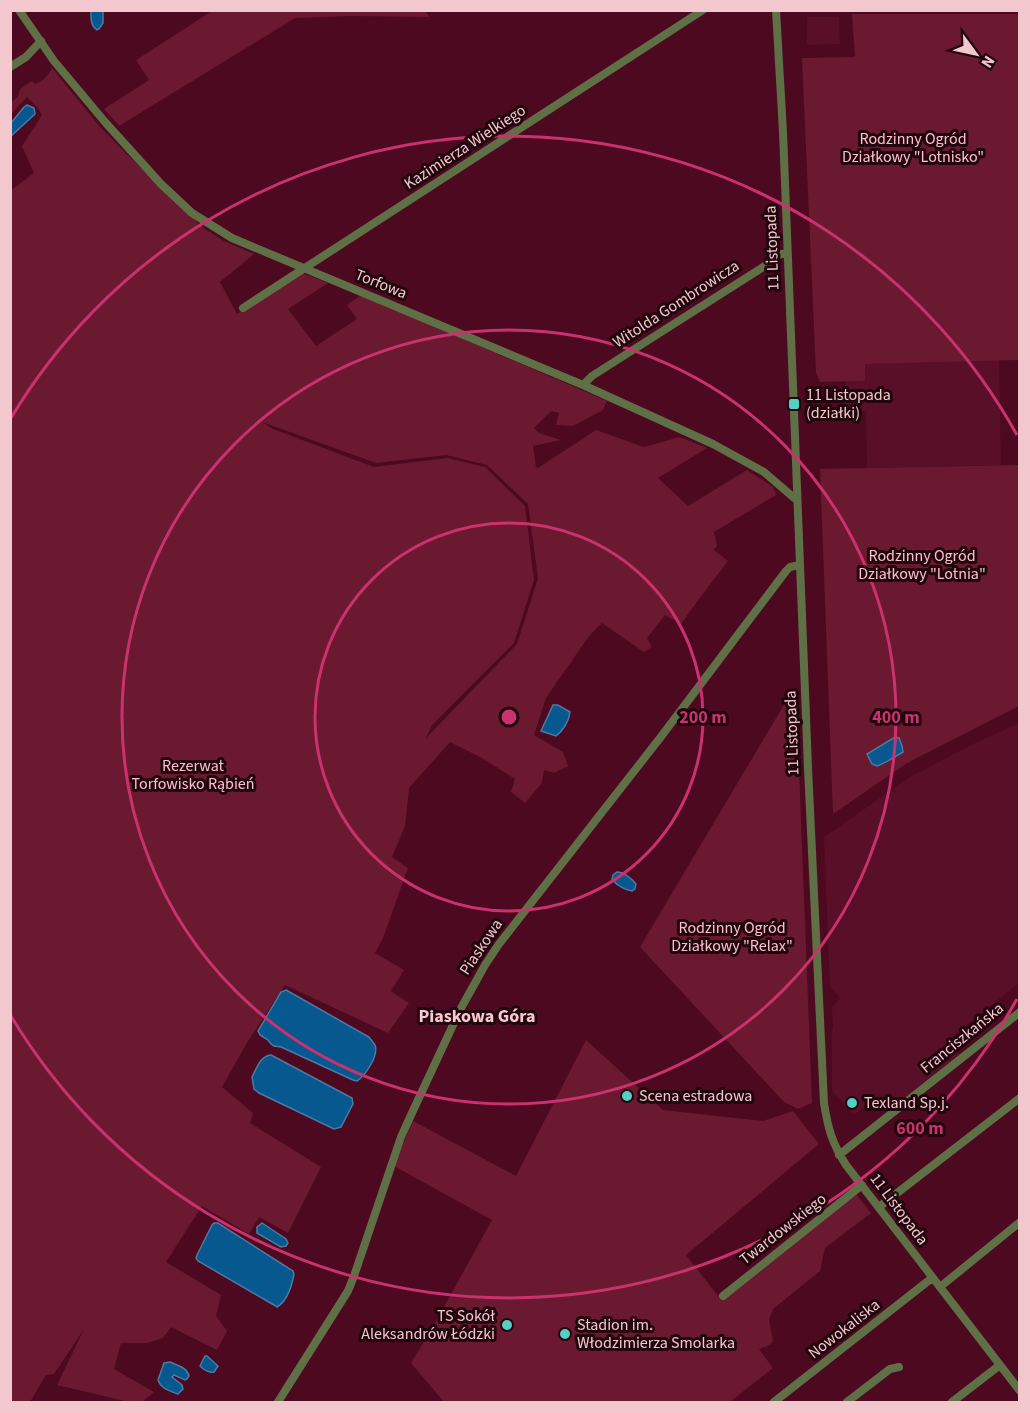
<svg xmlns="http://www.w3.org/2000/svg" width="1030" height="1413" font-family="'Source Sans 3',sans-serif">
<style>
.built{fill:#5a0f28}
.green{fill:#6a1931;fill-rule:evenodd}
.water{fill:#085890;stroke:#4e79a3;stroke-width:1.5}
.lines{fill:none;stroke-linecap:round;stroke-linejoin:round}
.minor{stroke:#5f7047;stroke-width:8}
.ring{fill:none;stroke:#c9326c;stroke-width:3}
.poi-dot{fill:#56cec3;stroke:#21060d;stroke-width:2}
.labels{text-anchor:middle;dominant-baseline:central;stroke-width:6;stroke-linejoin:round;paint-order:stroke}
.park-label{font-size:16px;fill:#fcc0cb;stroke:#21060d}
.street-label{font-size:16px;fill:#f2c7ce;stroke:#21060d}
.poi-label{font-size:16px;fill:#f2c7ce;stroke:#21060d;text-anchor:start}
.neighbourhood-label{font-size:18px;font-weight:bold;fill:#fac7d0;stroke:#21060d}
.centre{fill:#c9326c;stroke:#21060d;stroke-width:3}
.ring-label{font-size:18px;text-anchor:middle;font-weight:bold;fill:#c9326c;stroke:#21060d;stroke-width:6;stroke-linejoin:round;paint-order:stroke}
</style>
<rect width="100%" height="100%" fill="#4c0920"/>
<path class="built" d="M 807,17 L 839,17 L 840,44 L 807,45 Z
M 999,360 L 1001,465 L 867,468 L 866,411 L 845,411 L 846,381 L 865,381 L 865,364 Z
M 1019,723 L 1019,983 L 948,1040 L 960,1055 L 893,1109 L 880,1095 L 854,1115 L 832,1091 L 832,1031 L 833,1027 L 832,1007 L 841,998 L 830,987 L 824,837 L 912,776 L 971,745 Z"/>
<path class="green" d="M 425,10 L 429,17 L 351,16 L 295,18 L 119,126 L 104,109 L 149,80 L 136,60 L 212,11 Z
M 852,14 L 1019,14 L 1019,360 L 865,364 L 865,381 L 820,382 L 816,373 L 802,58 L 855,57 Z
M 52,68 L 100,127 L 178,205 L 205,229 L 224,241 L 254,254 L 220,282 L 237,314 L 302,273 L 328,283 L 288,309 L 316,346 L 357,319 L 347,305 L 361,295 L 607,401 L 603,410 L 573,426 L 556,425 L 559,413 L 551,411 L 534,428 L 539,433 L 561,440 L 533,446 L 536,467 L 538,468 L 596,430 L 644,447 L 680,437 L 707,448 L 658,478 L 688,506 L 747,470 L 773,487 L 776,495 L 714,532 L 717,545 L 714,550 L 728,561 L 699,599 L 681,624 L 665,615 L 647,638 L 652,647 L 644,652 L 602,623 L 589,636 L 546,698 L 534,735 L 563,752 L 568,766 L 554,773 L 544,770 L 542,783 L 525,803 L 511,792 L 515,779 L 482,758 L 450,742 L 409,788 L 405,826 L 392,857 L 408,868 L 383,938 L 375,953 L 404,970 L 391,991 L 409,1003 L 388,1033 L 285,985 L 248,1041 L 222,1087 L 253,1113 L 250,1123 L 321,1167 L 288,1233 L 259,1217 L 249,1234 L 202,1206 L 166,1262 L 221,1295 L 216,1316 L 227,1331 L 217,1350 L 171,1327 L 163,1338 L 147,1343 L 121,1343 L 114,1369 L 154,1392 L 142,1402 L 129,1402 L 57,1385 L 84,1329 L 54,1374 L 46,1375 L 30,1402 L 11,1402 L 10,191 L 34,173 L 22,146 L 42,115 L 37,107 L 27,97 L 11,114 L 11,102 L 18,97 L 20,89 L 32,81 L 35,84 C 43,81 48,76 52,68 ZM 262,422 L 376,463 L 446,455 L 487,465 L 528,504 L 538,578 L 517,644 L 426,738 L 432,725 L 514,643 L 534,580 L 525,506 L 485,467 L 447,458 L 374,467 L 273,429 Z
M 1020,465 L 1019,706 L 907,763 L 833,814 L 820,469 Z
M 794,688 L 799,768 L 812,1103 L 798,1109 L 784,1102 L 640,947 Z
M 586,1040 L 663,1110 L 763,1121 L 793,1111 L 819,1144 L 686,1255 L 722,1301 L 856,1194 L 871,1213 L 825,1248 L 820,1271 L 773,1309 L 769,1320 L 773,1341 L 770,1345 L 759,1349 L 773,1368 L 730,1402 L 444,1402 L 411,1363 L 434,1325 L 492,1220 L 394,1166 L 413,1121 L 516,1176 Z"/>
<path class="water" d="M 91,11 L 103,11 L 103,23 L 99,29 L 97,30 C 90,25 91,18 91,11 Z
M 27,105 L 34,108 L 35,114 L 11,136 L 11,123 L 24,107 Z
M 553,705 L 558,705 L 570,712 C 569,721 563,731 556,736 L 541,731 Z
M 895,737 L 899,738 L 902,746 L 903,752 C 894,757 886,763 877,766 L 872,764 L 867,754 Z
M 617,872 C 624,872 632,879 636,884 L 635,889 L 632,891 C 625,890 616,885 612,879 L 613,875 Z
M 286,990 L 369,1037 C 371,1040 373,1042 375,1045 C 379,1056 365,1076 357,1081 L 353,1080 L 281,1047 L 274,1046 L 271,1044 L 268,1040 L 260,1035 L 258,1031 L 281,992 Z
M 271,1055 L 352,1098 L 353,1104 L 341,1127 L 334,1129 L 259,1093 L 254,1089 L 252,1077 C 257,1068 260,1056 271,1055 Z
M 214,1223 L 218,1223 L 293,1271 L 294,1274 C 292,1285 287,1301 277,1307 L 274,1305 L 198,1261 L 196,1258 L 197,1255 L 212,1225 Z
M 262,1223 L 286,1239 L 288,1243 L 286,1246 L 281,1247 L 257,1233 L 257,1227 Z
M 205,1356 L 207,1356 L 218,1366 L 214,1372 C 208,1373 204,1370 200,1366 Z
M 170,1362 C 178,1366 187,1367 189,1376 L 187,1379 L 185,1380 L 174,1375 L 172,1377 L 182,1385 L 183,1389 L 178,1394 C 170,1391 161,1389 158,1380 L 164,1363 Z"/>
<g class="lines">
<path class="minor" d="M 19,10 L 54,61 L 105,122 L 161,184 L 192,213 L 232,238 L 583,385 L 713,444 L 764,472 L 793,497 L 797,500
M 776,10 L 783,132 L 808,768 L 824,1103 C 828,1129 832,1143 846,1165 L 1020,1391
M 10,67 L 26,57 L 41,41
M 243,308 L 703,10
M 583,385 L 592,376 L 768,264 L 777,255 L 787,253
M 839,1155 L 1020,1012
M 879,1207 L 1020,1098
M 940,1287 L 1020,1222
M 723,1296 L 862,1185
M 278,1402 L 348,1291 L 354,1276 L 401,1137 L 411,1115 L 460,1010 L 485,965 L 499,944 L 660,738 L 786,571 L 790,567 L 800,565
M 774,1402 L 932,1278
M 847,1402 L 890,1369 L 899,1367
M 952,1402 L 1000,1365"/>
</g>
<g class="ring">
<circle cx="509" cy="717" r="194"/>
<circle cx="509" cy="717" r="387"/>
<path d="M1017 999A581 581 0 0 1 11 1016M11 418A581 581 0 0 1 1017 435"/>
</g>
<g class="poi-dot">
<rect x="788" y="398" width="12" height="12" rx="3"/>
<circle cx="627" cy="1096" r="6"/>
<circle cx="852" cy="1103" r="6"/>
<circle cx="507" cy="1325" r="6"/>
<circle cx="565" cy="1334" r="6"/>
</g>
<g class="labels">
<g class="park-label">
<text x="913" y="139">Rodzinny Ogród<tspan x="913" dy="18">Działkowy "Lotnisko"</tspan></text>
<text x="922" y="556">Rodzinny Ogród<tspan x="922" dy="18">Działkowy "Lotnia"</tspan></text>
<text x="193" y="766">Rezerwat<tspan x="193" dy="18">Torfowisko Rąbień</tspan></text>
<text x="732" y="928">Rodzinny Ogród<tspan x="732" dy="18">Działkowy "Relax"</tspan></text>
</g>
<g class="street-label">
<text transform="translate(465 147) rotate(-33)">Kazimierza Wielkiego</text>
<text transform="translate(772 248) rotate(-92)">11 Listopada</text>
<text transform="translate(381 284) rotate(22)">Torfowa</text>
<text transform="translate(676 304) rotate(-33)">Witolda Gombrowicza</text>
<text transform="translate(792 733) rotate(-92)">11 Listopada</text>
<text transform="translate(481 947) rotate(-56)">Piaskowa</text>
<text transform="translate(962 1038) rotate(-39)">Franciszkańska</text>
<text transform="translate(899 1209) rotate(53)">11 Listopada</text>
<text transform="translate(783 1229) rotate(-38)">Twardowskiego</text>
<text transform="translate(844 1329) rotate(-38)">Nowokaliska</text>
</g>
<g class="poi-label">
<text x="806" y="395">11 Listopada<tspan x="806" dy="18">(działki)</tspan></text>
<text x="639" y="1096">Scena estradowa</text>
<text x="864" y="1103">Texland Sp.j.</text>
<text x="495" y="1316" text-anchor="end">TS Sokół<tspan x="495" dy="18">Aleksandrów Łódzki</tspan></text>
<text x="577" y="1325">Stadion im.<tspan x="577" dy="18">Włodzimierza Smolarka</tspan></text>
</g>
<g class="neighbourhood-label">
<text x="477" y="1016">Piaskowa Góra</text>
</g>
</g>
<circle cx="509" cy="717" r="9" class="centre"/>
<g class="ring-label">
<text x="703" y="723">200 m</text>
<text x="896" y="723">400 m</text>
<text x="920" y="1134">600 m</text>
</g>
<rect width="1030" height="1413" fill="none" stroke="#f2c7ce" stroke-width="24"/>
<g transform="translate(976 54) rotate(123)" stroke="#21060d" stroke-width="4.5" paint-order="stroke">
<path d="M0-4.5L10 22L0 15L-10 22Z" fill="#f2c7ce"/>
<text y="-9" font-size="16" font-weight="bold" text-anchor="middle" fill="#f2c7ce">N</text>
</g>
</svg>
